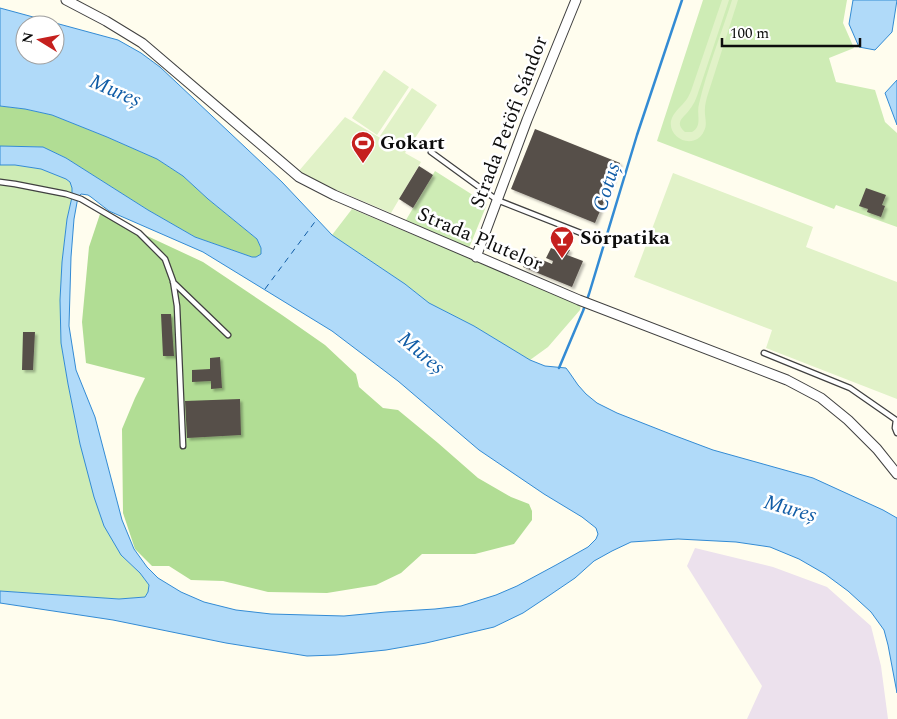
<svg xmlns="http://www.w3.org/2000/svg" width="897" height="719" font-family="Spectral,serif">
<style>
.industrial{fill:#ece1ed}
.green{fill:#ceecb5}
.forest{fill:#b1dd94}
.pitch{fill:#e1f2c8}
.water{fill:#b0daf9;stroke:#338bd4;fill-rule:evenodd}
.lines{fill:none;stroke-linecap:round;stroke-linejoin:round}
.stream{stroke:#338bd4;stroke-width:2.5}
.ferry{stroke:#105ca6;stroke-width:1;stroke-dasharray:6 5;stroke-linecap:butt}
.building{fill:#574f49;filter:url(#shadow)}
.service-casing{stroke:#404040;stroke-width:7}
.minor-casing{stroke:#404040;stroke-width:11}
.service{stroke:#fff;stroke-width:4.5}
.minor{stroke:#fff;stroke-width:9}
.labels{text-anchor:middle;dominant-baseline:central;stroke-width:5;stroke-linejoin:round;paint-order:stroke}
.street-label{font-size:20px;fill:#0d0d0d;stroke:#fff}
.poi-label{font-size:20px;font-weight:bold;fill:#0d0d0d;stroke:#fff;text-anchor:start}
.water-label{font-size:21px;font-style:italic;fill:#105ca6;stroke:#fff}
</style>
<defs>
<filter id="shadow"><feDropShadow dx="2.5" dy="2.5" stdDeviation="1" flood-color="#0004"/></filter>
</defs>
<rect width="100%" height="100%" fill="#fffdee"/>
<path class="industrial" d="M 695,548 L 773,567 L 827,587 L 871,626 L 881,666 L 888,719 L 747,719 L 762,686 L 687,566 Z"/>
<path class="green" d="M 703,0 L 847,0 L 843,23 L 854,48 L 829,58 L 836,82 L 875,90 L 885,122 L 897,133 L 897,227 L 836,205 L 834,209 L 657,141 Z
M 0,165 L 15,165 L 41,169 L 66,179 L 70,182 L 72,188 L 72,197 L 67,219 L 62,262 L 60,300 L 61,343 L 68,384 L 80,444 L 121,555 L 140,573 L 149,585 L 148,592 L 145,597 L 119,599 L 0,591 Z
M 435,171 L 487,204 L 469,248 L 406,220 Z
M 352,209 L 581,305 L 580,310 L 548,347 L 530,360 L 474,326 L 429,303 L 405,284 L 332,235 Z"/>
<path class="forest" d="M 0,106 L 25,109 L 52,115 L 107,137 L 157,159 L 183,176 L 208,199 L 257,239 L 261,248 L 261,254 L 256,257 L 252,257 L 195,237 L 148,210 L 66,158 L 43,147 L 0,146 Z
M 100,214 L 203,262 L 282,315 L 325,345 L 356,374 L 359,387 L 383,408 L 398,410 L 438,443 L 478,478 L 511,497 L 529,504 L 532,511 L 532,520 L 514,544 L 475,554 L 422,554 L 401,573 L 376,585 L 327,593 L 268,592 L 223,581 L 191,580 L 169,566 L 152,566 L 135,549 L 123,513 L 122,429 L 135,398 L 145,378 L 86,363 L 82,322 L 89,247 Z"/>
<path class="pitch" d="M 722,0 L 729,0 L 699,90 C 697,96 695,103 690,109 C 685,117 673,122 685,132 L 692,132 C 703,126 696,114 699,104 C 707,69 721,35 732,0 L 738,0 L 707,97 C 706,101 705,105 705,108 C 704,116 708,124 704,131 C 696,150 668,140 671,121 C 673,112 682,106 687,99 C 689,95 691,92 692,88 Z
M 384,70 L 409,87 L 377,135 L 352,118 Z
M 412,88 L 437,105 L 405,153 L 421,162 L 391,213 L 301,175 L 298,172 L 345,117 L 397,148 L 380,136 Z
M 673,173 L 813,227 L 806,247 L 897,282 L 897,399 L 766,348 L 772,330 L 634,277 Z"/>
<path class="water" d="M 853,0 L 897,0 L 892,32 L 875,50 L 859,47 L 849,24 Z
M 0,8 L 118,40 L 141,53 L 160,67 L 282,182 L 332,235 L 405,284 L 429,303 L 474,326 L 530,360 L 545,366 L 566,368 L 569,372 L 578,385 L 586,394 L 597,403 L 617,413 L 673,435 L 713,450 L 813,478 L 883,510 L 897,518 L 897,693 L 888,645 L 884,630 L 871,612 L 848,591 L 825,574 L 799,559 L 770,547 L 736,542 L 678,539 L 631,542 L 612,551 L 594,561 L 575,578 L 547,597 L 523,613 L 494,627 L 426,643 L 386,650 L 336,655 L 307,656 L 226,643 L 113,620 L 0,603 L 0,591 L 119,599 L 145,597 L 148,592 L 149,585 L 140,573 L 121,555 L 104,526 L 94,497 L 80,444 L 68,384 L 61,343 L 60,300 L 62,262 L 67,219 L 72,197 L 72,188 L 70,182 L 66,179 L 41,169 L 15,165 L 0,165 L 0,146 L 43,147 L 66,158 L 148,210 L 195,237 L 252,257 L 256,257 L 261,254 L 261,248 L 257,239 L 208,199 L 183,176 L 157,159 L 107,137 L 52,115 L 25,109 L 0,106 ZM 25,25 L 55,25 L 55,55 L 25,55 ZM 81,194 L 88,195 L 91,197 L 109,211 L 203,252 L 332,331 L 398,381 L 479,450 L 544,494 L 582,517 L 596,528 L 598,534 L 596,539 L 588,547 L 556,565 L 517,586 L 496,595 L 461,606 L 435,609 L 386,612 L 344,616 L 271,614 L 236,610 L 204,602 L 181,592 L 158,578 L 147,567 L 134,549 L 122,520 L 95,417 L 76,370 L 69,326 L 71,257 L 74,219 L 78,197 Z
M 897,80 L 897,125 L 885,93 Z"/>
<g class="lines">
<path class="stream" d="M 559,368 L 583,311 L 589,294 L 637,135 L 682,0"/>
<path class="ferry" d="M 265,289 L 317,219"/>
</g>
<path class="building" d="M 535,129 L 620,163 L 595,223 L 511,189 Z
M 419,166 L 433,175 L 413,208 L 399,199 Z
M 866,188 L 886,195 L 882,205 L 885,206 L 881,217 L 867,212 L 868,209 L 859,206 Z
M 558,245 L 570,250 L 567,255 L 583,261 L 572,287 L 523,267 L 528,254 L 552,264 L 553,261 L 546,258 L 551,248 L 556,250 Z
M 161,314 L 171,314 L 174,356 L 163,356 Z
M 23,332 L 35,332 L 33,370 L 22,370 Z
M 220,357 L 222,388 L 211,389 L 211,381 L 192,382 L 192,370 L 210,369 L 210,358 Z
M 240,399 L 241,435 L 187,438 L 185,401 Z"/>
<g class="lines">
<g class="service-casing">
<path id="service" d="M 431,152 L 497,200 L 586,235
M 0,182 L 15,184 L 66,194 L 81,199 L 139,233 L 165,259 L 173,281 L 177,306 L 183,446
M 173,282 L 228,335
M 764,353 L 850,388 L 896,420 L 895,428 L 897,433"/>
</g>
<g class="minor-casing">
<path id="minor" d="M 66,0 L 106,21 L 142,43 L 299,177 L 334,195 L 579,300 L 787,380 L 821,398 L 848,420 L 877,449 L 897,474
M 476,257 L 527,120 L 576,0"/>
</g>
<use href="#service" class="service"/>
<use href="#minor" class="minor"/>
</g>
<defs>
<g id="stadium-pin" transform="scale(1.25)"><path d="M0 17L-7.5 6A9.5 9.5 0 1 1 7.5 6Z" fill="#c5201e" stroke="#fff"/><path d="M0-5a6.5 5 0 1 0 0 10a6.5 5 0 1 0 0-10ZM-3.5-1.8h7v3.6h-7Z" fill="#fff"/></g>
<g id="bar-pin" transform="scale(1.25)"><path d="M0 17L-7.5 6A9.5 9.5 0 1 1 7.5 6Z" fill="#c5201e" stroke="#fff"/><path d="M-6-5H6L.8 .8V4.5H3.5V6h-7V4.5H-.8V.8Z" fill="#fff"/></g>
</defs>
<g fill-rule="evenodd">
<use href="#stadium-pin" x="363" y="143"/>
<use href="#bar-pin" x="562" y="238"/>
</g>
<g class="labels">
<g class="street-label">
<text transform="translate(509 122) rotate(-69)">Strada Petöfi Sándor</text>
<text transform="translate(480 239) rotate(23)">Strada Plutelor</text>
</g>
<g class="poi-label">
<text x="380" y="143">Gokart</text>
<text x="580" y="238">Sörpatika</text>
</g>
<g class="water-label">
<text transform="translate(115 91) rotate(23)">Mureș</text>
<text transform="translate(607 187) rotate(-73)">Cotuș</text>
<text transform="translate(421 353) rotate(40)">Mureș</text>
<text transform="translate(790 509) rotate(16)">Mureș</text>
</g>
</g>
<g transform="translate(40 40) rotate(280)"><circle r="24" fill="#ffffff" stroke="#9e9e9e"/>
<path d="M0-4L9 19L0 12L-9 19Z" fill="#c5201e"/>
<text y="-8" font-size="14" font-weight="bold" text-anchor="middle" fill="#0d0d0d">N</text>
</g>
<path d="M722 38v8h138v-8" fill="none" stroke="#0d0d0d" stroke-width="2.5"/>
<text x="730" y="38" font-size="15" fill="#0d0d0d" stroke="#ffffff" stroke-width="4" paint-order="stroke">100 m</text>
</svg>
